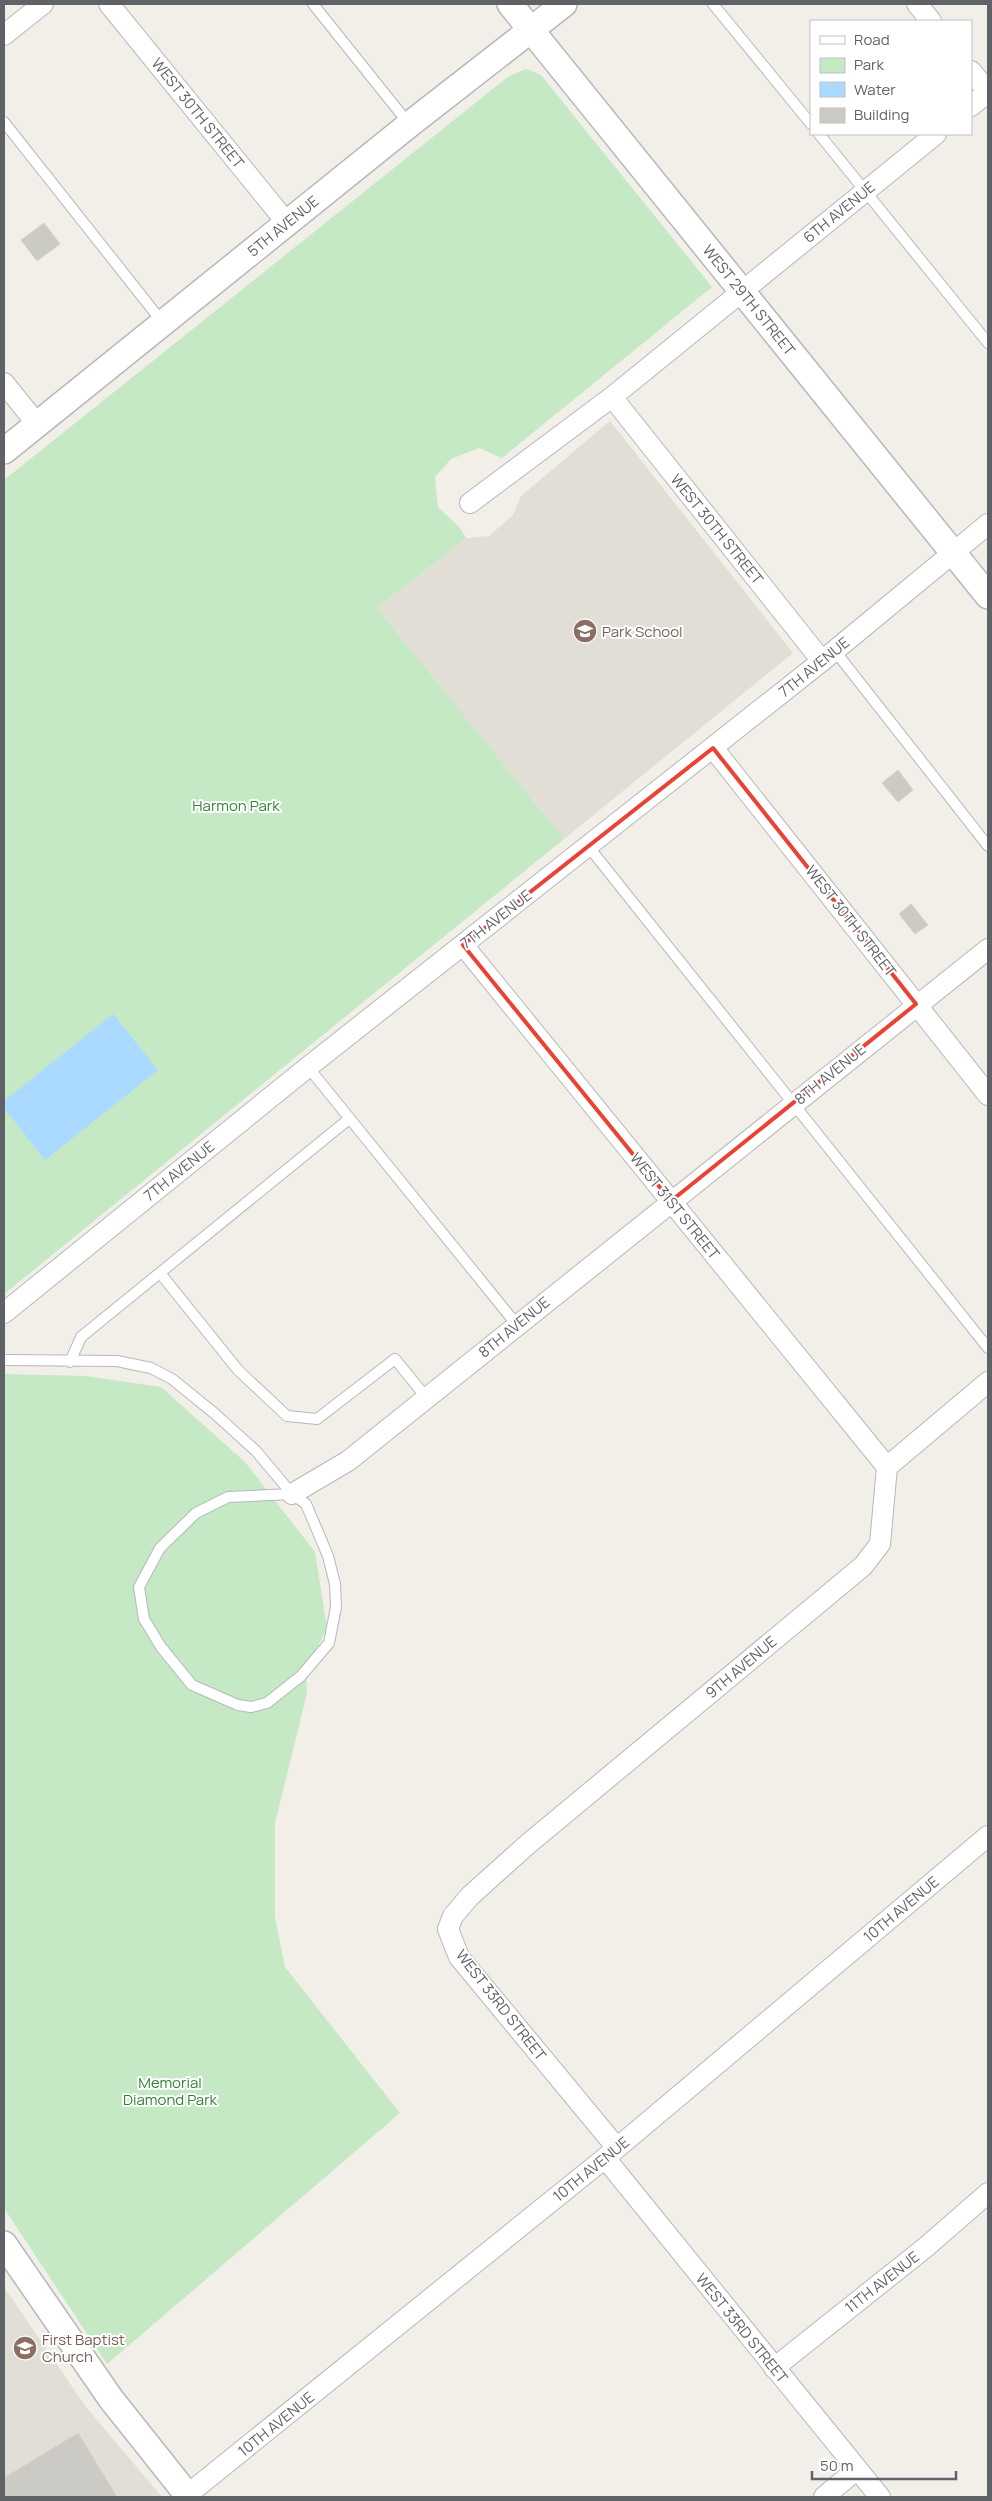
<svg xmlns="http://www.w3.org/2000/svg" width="992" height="2501" font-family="Manrope,sans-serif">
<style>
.education{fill:#e1ded6}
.green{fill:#c5e8c5}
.water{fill:#aadaff}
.building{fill:#cccac5;stroke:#d6d1c6}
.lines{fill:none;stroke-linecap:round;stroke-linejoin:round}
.service-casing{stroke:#b5b8bc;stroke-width:12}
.minor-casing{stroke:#b5b8bc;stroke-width:22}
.tertiary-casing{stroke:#b5b8bc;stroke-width:28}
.service{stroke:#fff;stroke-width:10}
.minor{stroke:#fff;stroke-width:20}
.tertiary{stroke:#fff;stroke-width:25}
.marked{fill:none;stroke:#ea4335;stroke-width:4;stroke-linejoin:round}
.labels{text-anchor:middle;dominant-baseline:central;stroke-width:4;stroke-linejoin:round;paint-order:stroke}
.street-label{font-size:15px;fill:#5f6368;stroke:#fff}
.education-label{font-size:15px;fill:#785e54;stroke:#fff;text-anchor:start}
.park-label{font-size:15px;fill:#348238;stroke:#fff}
</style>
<rect width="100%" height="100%" fill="#f1efe8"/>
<path class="education" d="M 610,421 L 793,653 L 564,839 L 377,608 L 466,538 L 489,536 L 513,515 L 521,496 Z
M 4,2287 L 86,2407 L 162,2497 L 4,2497 Z"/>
<path class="green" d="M 526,69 L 541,75 L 712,287 L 502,458 L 479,448 L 451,459 L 435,477 L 438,507 L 460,528 L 466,538 L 377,608 L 564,839 L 4,1294 L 4,480 L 509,76 Z
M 4,1374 L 85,1376 L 161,1387 L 245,1462 L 315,1552 L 327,1628 L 306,1671 L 307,1693 L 275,1823 L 275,1918 L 285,1967 L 400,2113 L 107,2364 L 4,2208 Z"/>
<path class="water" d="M 113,1014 L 158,1070 L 45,1160 L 4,1108 L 4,1101 Z"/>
<path class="building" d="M 44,223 L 60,244 L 37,261 L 21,240 Z
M 898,770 L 913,790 L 898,802 L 882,783 Z
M 911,904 L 928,925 L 915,934 L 899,914 Z
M 78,2433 L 117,2497 L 4,2497 L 4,2478 Z"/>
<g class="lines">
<g class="service-casing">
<path id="service" d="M 313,4 L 409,124
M 713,4 L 811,124
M 4,122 L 163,323
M 819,134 L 988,343
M 835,651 L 988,846
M 588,846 L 988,1348
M 308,1067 L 517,1325
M 160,1273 L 238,1370 L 287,1416 L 317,1419 L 395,1359 L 426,1397
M 4,1360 L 117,1361 L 151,1368 L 172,1379 L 214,1413 L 256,1451 L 292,1494 L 306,1504 L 328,1556 L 335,1584 L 336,1607 L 329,1643 L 301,1676 L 267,1703 L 251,1707 L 238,1705 L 192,1685 L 161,1647 L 144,1619 L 139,1587 L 160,1548 L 196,1513 L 228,1497 L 292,1494
M 70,1362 L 81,1337 L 349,1119"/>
</g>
<g class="minor-casing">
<path id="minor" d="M 109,4 L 287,223
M 917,4 L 931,21
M 4,35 L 43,4
M 971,71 L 988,92
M 971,106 L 988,92
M 4,383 L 37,424
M 612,397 L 822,661
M 470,503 L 612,397 L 936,134
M 713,748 L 988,1095
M 463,945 L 887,1467
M 4,1313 L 308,1067 L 822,661 L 988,524
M 292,1494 L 348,1461 L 988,949
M 617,2148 L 459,1957 L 448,1929 L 453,1916 L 470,1896 L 528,1844 L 863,1566 L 880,1544 L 887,1467 L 988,1382
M 605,2158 L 880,2497
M 774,2368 L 926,2247 L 988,2193
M 187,2495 L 605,2158 L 988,1836
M 824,2497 L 856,2470"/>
</g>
<g class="tertiary-casing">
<path id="tertiary" d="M 510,4 L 988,596
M 4,451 L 410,124 L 564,4
M 4,2244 L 111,2399 L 189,2497"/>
</g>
<use href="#service" class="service"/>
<use href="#minor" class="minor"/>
<use href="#tertiary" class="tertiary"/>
</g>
<path class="marked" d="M 713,748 L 916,1004 L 671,1201 L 463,945 Z"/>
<defs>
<g id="school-disc" transform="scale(1.25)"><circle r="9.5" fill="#8d6e63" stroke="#fff"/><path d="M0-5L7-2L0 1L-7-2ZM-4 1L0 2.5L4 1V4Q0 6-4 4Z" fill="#fff"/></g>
</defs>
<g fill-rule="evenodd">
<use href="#school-disc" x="585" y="631"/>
<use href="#school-disc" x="25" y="2348"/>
</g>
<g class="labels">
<g class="street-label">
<text transform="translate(198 113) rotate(51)">WEST 30TH STREET</text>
<text transform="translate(839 212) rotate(-39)">6TH AVENUE</text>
<text transform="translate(283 226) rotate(-39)">5TH AVENUE</text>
<text transform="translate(749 300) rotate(51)">WEST 29TH STREET</text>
<text transform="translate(717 529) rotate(51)">WEST 30TH STREET</text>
<text transform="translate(814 667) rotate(-39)">7TH AVENUE</text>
<text transform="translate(496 919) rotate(-38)">7TH AVENUE</text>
<text transform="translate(851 921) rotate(52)">WEST 30TH STREET</text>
<text transform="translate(830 1074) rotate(-39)">8TH AVENUE</text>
<text transform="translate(179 1171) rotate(-39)">7TH AVENUE</text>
<text transform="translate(675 1206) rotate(51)">WEST 31ST STREET</text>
<text transform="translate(514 1327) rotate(-39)">8TH AVENUE</text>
<text transform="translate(741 1667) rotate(-40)">9TH AVENUE</text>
<text transform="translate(901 1909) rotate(-40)">10TH AVENUE</text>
<text transform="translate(501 2005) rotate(52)">WEST 33RD STREET</text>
<text transform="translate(591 2169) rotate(-39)">10TH AVENUE</text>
<text transform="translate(882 2282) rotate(-38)">11TH AVENUE</text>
<text transform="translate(742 2328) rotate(51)">WEST 33RD STREET</text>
<text transform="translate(276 2424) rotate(-39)">10TH AVENUE</text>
</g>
<g class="education-label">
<text x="602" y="631">Park School</text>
<text x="42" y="2339">First Baptist<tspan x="42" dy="17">Church</tspan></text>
</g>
<g class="park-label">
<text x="236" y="805">Harmon Park</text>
<text x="170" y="2082">Memorial<tspan x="170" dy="17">Diamond Park</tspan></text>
</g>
</g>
<rect width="992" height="2501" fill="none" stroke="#5f6368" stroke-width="10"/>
<rect x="810" y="20" width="162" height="115" fill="#ffffff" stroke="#bfc1c3"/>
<rect x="820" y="36" width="25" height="8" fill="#ffffff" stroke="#bfc1c3"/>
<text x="854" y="45" font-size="15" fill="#5f6368">Road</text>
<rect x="820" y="58" width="25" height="15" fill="#c5e8c5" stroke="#bfc1c3"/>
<text x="854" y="70" font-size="15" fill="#5f6368">Park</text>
<rect x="820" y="82" width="25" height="15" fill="#aadaff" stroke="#bfc1c3"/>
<text x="854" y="95" font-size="15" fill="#5f6368">Water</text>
<rect x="820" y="108" width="25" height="15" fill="#cccac5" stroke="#bfc1c3"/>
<text x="854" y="120" font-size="15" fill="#5f6368">Building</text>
<path d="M812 2471v8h144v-8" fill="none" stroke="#5f6368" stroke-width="2.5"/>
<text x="820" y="2471" font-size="15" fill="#5f6368" stroke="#ffffff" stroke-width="4" paint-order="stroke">50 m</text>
</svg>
